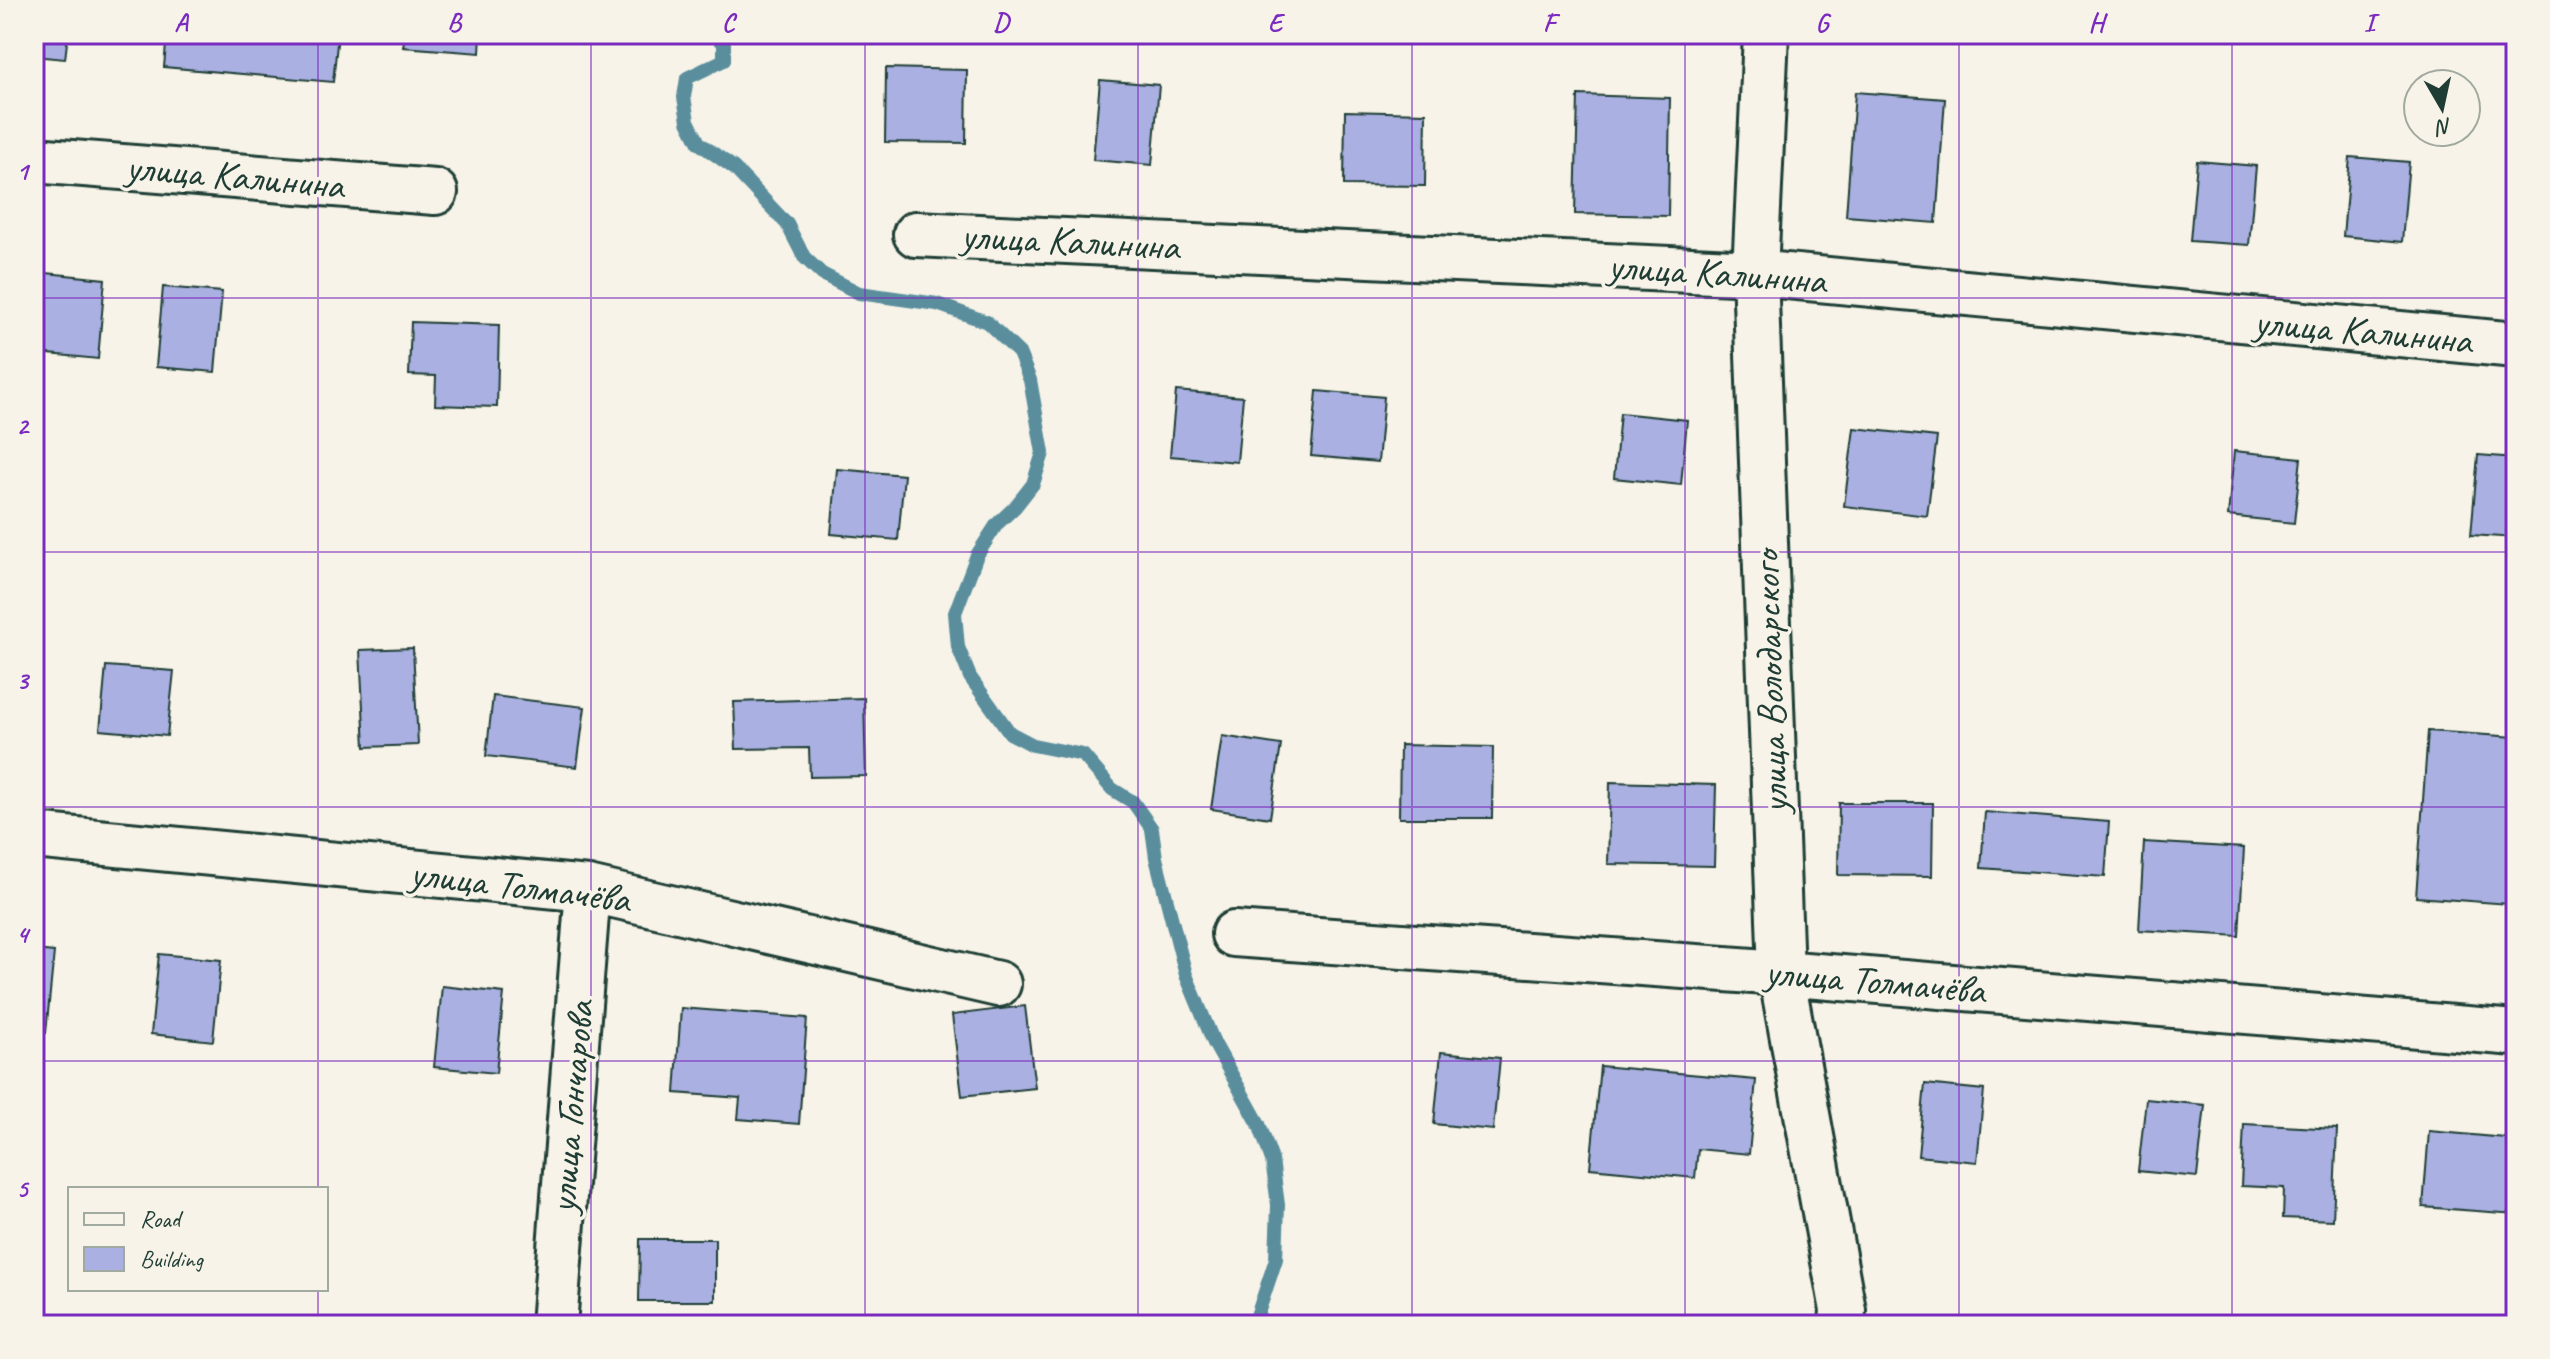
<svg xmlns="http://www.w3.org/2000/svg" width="2550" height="1359" font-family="Caveat,sans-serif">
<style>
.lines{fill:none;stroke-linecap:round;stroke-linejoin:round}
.stream{stroke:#5a8e9d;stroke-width:14}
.building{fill:#aab0e1;stroke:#1f3d34;stroke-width:2}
.minor-casing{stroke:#1f3d34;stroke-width:50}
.minor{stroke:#f7f3e8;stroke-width:44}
.grid{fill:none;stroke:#7b2cbf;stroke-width:2;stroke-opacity:0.55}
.labels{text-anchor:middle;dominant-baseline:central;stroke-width:7;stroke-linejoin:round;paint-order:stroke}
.street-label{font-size:40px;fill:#1f3d34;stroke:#f7f3e8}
.neatline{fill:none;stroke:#7b2cbf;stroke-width:3}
.grid-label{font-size:26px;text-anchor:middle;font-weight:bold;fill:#7b2cbf}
</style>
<rect width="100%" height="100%" fill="#f7f3e8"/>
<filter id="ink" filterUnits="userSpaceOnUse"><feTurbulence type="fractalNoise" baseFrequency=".0125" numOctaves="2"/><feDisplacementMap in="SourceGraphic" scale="16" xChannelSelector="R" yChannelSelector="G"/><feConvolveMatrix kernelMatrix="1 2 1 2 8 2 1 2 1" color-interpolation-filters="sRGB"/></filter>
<g filter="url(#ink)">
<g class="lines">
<path class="stream" d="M 714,34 L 724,43 L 724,60 L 687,78 L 684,97 L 688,121 L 699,143 L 734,168 L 787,224 L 804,257 L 822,274 L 859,293 L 937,304 L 987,322 L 1019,353 L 1030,380 L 1043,453 L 1033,484 L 1015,507 L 997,524 L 977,555 L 955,613 L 958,647 L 970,677 L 1010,733 L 1033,745 L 1083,755 L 1112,789 L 1133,802 L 1152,829 L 1156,858 L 1186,975 L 1214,1043 L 1259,1124 L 1272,1160 L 1278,1205 L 1276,1259 L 1254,1325"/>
</g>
<path class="building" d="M 34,34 L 68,34 L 65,59 L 34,56 Z
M 167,34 L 338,34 L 333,82 L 164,67 Z
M 405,34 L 481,34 L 480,53 L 403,47 Z
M 886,68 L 967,70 L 966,143 L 885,142 Z
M 1100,80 L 1159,85 L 1152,165 L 1093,160 Z
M 1855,92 L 1945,99 L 1936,223 L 1846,216 Z
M 1578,95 L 1670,98 L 1668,216 L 1575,214 Z
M 1345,111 L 1426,113 L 1425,186 L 1344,185 Z
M 2350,157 L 2409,162 L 2402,242 L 2343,236 Z
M 2197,161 L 2256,166 L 2249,245 L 2190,241 Z
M 46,273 L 105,279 L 98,359 L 39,353 Z
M 163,287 L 222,292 L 215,372 L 156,367 Z
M 411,322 L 499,325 L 497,407 L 435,405 L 436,376 L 409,375 Z
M 1176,391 L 1243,397 L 1237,462 L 1170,456 Z
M 1317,391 L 1384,397 L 1378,462 L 1311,456 Z
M 1620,413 L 1687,420 L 1681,485 L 1614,478 Z
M 1854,428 L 1937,437 L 1927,516 L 1844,506 Z
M 2234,451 L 2301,458 L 2294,523 L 2228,516 Z
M 2478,455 L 2516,458 L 2516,538 L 2471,535 Z
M 837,469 L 904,475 L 898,540 L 831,534 Z
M 413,648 L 418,745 L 365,747 L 360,650 Z
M 34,651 L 41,652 L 35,717 L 34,717 Z
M 106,666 L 174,671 L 167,736 L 100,730 Z
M 493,696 L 585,707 L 577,767 L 486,756 Z
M 864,698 L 866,776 L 810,777 L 809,748 L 736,749 L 734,702 Z
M 2428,731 L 2516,737 L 2516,809 L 2509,904 L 2416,897 Z
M 1222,736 L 1281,745 L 1270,818 L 1211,809 Z
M 1400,745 L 1493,747 L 1492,818 L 1399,818 Z
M 1610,782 L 1716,785 L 1714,866 L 1608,864 Z
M 1839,803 L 1933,803 L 1932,876 L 1838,875 Z
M 1985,812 L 2109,822 L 2105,877 L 1981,868 Z
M 2144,842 L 2244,848 L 2239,936 L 2139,930 Z
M 34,950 L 54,952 L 46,1033 L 34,1032 Z
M 159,954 L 221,960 L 213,1041 L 151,1034 Z
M 442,986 L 504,993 L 496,1073 L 434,1067 Z
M 1025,1006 L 1035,1088 L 962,1096 L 952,1015 Z
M 681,1008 L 807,1018 L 799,1124 L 738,1119 L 740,1098 L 675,1093 Z
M 1441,1052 L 1500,1058 L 1493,1130 L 1434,1124 Z
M 1600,1066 L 1756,1080 L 1749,1154 L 1698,1149 L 1695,1178 L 1590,1168 Z
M 1925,1084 L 1984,1090 L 1977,1162 L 1918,1156 Z
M 2146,1099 L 2205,1105 L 2197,1177 L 2138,1171 Z
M 2244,1124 L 2337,1129 L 2333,1220 L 2283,1218 L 2284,1188 L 2241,1186 Z
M 2429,1131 L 2516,1139 L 2516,1214 L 2423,1207 Z
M 640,1239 L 715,1239 L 715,1301 L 639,1301 Z
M 103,1324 L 194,1325 L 103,1325 Z"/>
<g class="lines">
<g class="minor-casing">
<path id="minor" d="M 1766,34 L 1755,273 L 1781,973 L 1843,1310 L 1842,1325
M 34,160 L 435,192
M 916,234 L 1755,273 L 2516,345
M 34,836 L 588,889 L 998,984
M 1234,934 L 1781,973 L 2516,1033
M 554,1325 L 588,889"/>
</g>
<use href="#minor" class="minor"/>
</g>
</g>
<path class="grid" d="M 318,34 L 318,1189M 591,34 L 591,1325M 865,34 L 865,1325M 1138,34 L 1138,1325M 1412,34 L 1412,1325M 1685,34 L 1685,1325M 1959,34 L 1959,1325M 2232,34 L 2232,1325M 34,298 L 2516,298M 34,552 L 2516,552M 34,807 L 2516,807M 34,1061 L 2516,1061M 318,1289 L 318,1325"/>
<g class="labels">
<g class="street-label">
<text transform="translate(235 176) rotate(5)">улица Калинина</text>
<text transform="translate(1070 241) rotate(3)">улица Калинина</text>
<text transform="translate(1717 273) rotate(4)">улица Калинина</text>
<text transform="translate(2363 331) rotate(5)">улица Калинина</text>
<text transform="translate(1770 682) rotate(-92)">улица Володарского</text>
<text transform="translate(520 886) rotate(7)">улица Толмачёва</text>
<text transform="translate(1875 981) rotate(5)">улица Толмачёва</text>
<text transform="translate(571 1107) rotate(-85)">улица Гончарова</text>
</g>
</g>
<rect width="2550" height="1359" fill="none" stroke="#f7f3e8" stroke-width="88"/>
<rect x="68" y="1187" width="260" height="104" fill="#f7f3e8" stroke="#a1aaa0" stroke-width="2"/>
<rect x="84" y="1213" width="40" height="12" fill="#f7f3e8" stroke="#a1aaa0" stroke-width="2"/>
<text x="140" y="1227" font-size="24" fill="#1f3d34">Road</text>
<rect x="84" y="1247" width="40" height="24" fill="#aab0e1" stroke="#a1aaa0" stroke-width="2"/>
<text x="140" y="1267" font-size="24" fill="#1f3d34">Building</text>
<g transform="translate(2442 108) rotate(171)"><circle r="38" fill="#f7f3e8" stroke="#a1aaa0" stroke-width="2"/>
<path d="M0-6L14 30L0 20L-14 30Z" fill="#1f3d34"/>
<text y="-12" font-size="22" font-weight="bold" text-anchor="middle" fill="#1f3d34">N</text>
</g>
<rect x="44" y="44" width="2462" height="1271" class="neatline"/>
<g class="grid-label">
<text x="181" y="31">A</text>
<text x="454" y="31">B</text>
<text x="728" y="31">C</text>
<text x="1001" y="31">D</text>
<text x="1275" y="31">E</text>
<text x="1549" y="31">F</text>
<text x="1822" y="31">G</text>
<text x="2096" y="31">H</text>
<text x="2369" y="31">I</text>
<text x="22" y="180">1</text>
<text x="22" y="434">2</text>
<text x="22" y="689">3</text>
<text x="22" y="943">4</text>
<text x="22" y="1197">5</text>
</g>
</svg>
